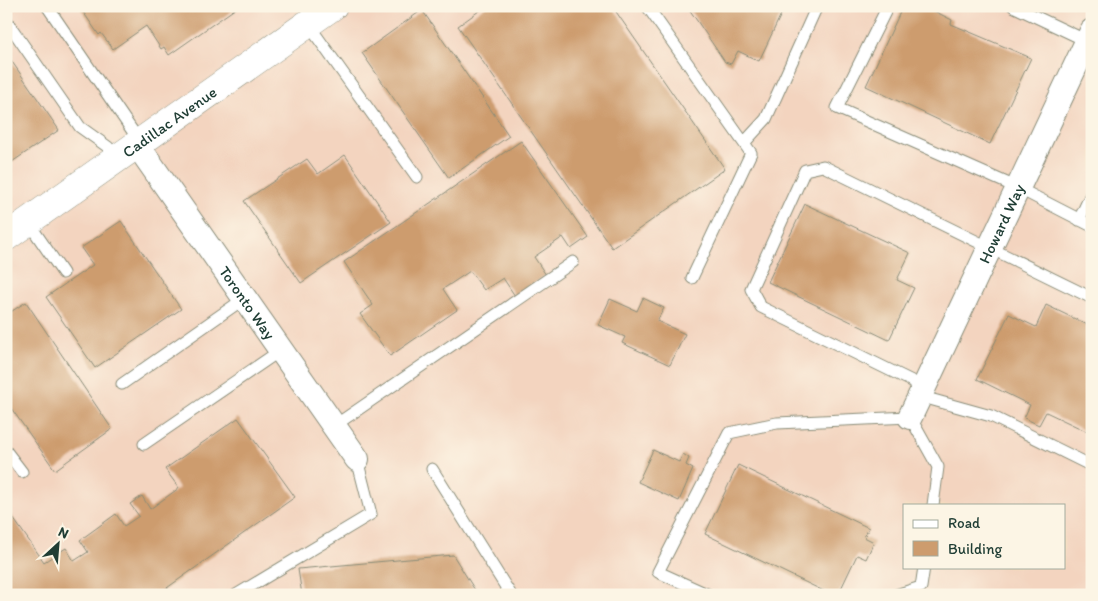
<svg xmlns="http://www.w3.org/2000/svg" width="1098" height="601" font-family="Itim,sans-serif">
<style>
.built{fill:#f3d4bf;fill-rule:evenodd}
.building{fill:#cd9c6e}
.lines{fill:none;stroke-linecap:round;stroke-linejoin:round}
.lane-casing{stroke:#898c78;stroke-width:13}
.street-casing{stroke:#898c78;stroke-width:26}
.secondary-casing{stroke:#898c78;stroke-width:29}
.lane{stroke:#fff;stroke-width:11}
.street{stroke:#fff;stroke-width:24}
.secondary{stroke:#fff;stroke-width:28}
.labels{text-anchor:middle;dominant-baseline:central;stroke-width:4;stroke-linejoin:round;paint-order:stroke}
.street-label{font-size:16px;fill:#1f3d34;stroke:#fcf5e5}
</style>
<rect width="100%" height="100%" fill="#fcf5e5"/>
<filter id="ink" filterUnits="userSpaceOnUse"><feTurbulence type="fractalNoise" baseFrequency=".02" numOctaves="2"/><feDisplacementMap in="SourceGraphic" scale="10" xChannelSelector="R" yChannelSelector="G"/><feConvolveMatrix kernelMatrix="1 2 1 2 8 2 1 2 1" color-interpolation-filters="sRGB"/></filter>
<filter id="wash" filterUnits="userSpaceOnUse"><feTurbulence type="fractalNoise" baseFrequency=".0096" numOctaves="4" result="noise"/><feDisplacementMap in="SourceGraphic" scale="20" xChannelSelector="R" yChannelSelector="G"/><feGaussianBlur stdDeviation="1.12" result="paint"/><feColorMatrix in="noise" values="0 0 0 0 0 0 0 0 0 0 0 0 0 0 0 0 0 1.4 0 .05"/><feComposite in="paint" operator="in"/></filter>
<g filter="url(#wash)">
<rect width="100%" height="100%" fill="#f3dcbc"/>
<path class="built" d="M 6,6 L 1092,6 L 1092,595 L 6,595 ZM 904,505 L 1064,505 L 1064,567 L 904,567 Z"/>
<g id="blocks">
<path class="building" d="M 79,6 L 239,6 L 169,55 L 164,47 L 161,49 L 146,26 L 113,49 L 101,33 L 99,35 Z
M 486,6 L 612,6 L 725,169 L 612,248 L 458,26 Z
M 687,6 L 785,6 L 759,61 L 738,51 L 731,64 L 725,62 Z
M 903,6 L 924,6 L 952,20 L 951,24 L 1031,58 L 990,144 L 866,86 Z
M 422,10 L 509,136 L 449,178 L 362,53 Z
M 6,53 L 59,130 L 6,166 Z
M 521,141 L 588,237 L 571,249 L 563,237 L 534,257 L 546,275 L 515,296 L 503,278 L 484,290 L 470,271 L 443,289 L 457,310 L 390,356 L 360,314 L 373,305 L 344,262 Z
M 345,155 L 391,222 L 301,283 L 244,201 L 307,159 L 318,174 Z
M 805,204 L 910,253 L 897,280 L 914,288 L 889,340 L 768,282 Z
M 121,221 L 181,309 L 95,368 L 46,297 L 93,265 L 81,248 Z
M 643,298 L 664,308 L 657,321 L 685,334 L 670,365 L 622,343 L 625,337 L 598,325 L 610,299 L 637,311 Z
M 26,302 L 112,429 L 55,470 L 6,401 L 6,315 Z
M 1046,305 L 1092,327 L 1092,420 L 1086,431 L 1046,412 L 1039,425 L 1024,418 L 1030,405 L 977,379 L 1009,314 L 1036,327 Z
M 238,418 L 295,497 L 157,595 L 6,595 L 6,508 L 44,562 L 66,548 L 74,561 L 88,552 L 80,540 L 116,514 L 124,526 L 139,516 L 130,504 L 142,496 L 150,509 L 179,488 L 165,469 Z
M 653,450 L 679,462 L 683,454 L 689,458 L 686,465 L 693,469 L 679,501 L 638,482 Z
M 738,465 L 869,528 L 864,537 L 874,542 L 866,559 L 857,555 L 838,595 L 832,595 L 705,534 Z
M 453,555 L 478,595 L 302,595 L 298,569 Z"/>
</g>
</g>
<g filter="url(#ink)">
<use href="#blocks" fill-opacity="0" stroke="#898c78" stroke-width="1"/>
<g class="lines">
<g class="lane-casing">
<path id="lane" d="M 47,6 L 140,142
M 647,6 L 751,153 L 692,278
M 888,6 L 837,108 L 1018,188 L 1092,226
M 1013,6 L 1087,41
M 6,20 L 80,127 L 108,147 L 117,159
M 308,24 L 417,177
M 744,143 L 766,119 L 817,6
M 1079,220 L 1092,192
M 28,222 L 63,273
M 122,384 L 245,298
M 924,387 L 761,307 L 751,289 L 805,170 L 823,166 L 1092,298
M 919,396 L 991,416 L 1092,466
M 334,426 L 573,262
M 144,444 L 281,350
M 6,451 L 22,472
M 432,469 L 511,595
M 236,595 L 371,514 L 357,459
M 709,595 L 658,572 L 729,433 L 777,423 L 910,417 L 938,467 L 933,505
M 896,595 L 921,587 L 924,567"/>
</g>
<g class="street-casing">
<g id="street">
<path id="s1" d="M 138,146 L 357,459"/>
<path id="s2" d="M 910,417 L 1092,31"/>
</g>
</g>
<g class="secondary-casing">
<g id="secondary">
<path id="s3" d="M 6,237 L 333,6"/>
</g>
</g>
<use href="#lane" class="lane"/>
<use href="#street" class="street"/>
<use href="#secondary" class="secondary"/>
</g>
</g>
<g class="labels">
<g class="street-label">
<text stroke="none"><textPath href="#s3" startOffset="200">Cadillac Avenue</textPath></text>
<text stroke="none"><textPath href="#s2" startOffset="214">Howard Way</textPath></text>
<text stroke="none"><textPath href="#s1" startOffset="191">Toronto Way</textPath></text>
</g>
</g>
<rect width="1098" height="601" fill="none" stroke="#fcf5e5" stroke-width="25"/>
<rect x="903" y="504" width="162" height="65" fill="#fcf5e5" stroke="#a4ab9e"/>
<rect x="913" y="520" width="25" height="8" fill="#ffffff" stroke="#a4ab9e"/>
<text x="948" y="528" font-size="15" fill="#1f3d34">Road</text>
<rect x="913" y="541" width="25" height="15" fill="#cd9c6e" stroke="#a4ab9e"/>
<text x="948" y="554" font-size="15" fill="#1f3d34">Building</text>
<g transform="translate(58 544) rotate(26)" stroke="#fcf5e5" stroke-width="4" paint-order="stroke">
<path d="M0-4L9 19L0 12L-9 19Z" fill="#1f3d34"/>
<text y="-8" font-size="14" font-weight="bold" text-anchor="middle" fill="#1f3d34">N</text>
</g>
</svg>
